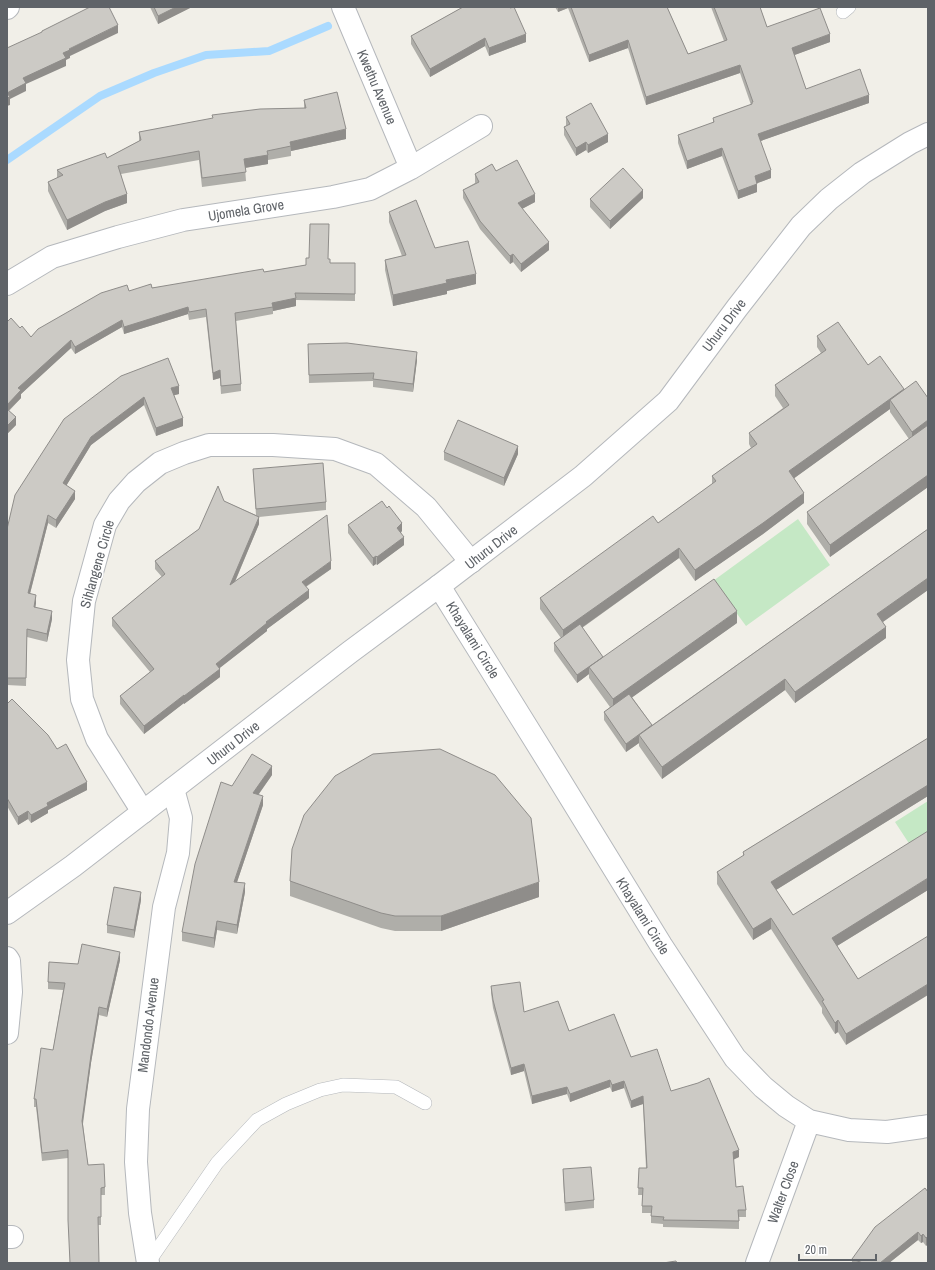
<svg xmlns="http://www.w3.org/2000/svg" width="935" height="1270" font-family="'Archivo Narrow',sans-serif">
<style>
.green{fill:#c5e8c5}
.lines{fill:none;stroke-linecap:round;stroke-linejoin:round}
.stream{stroke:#aadaff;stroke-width:8}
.service-casing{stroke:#b5b8bc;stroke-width:14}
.minor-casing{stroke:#b5b8bc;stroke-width:24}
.tertiary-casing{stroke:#b5b8bc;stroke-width:24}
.service{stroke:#fff;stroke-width:13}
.minor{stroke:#fff;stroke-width:22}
.tertiary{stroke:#fff;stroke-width:22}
.wall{fill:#afaea9}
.shaded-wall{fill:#8f8d8a}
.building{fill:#cccac5;stroke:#8f8d8a}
.labels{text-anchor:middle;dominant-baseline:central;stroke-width:3.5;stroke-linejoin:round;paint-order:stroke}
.street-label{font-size:14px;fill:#5f6368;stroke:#fff}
</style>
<rect width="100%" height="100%" fill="#f1efe8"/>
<path class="green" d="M 798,519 L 830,565 L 746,626 L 713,581 Z
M 928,801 L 928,838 L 912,848 L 895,822 Z"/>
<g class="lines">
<path class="stream" d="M 7,160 L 100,96 L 154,73 L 206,55 L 269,51 L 328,26"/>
<g class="service-casing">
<path id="service" d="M 843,12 L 849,7
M 148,1263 L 217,1163 L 257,1120 L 286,1104 L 320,1090 L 343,1085 L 396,1087 L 425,1103"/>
</g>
<g class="minor-casing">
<path id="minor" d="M 343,7 L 411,168
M 7,8 L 8,7
M 7,284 L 52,257 L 118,237 L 183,220 L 333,197 L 370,189 L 411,168 L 481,126
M 439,586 L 551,766 L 661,945 L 735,1058 L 763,1087 L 786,1106 L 809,1121 L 849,1130 L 887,1132 L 922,1127 L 928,1126
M 143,812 L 97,739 L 82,699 L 78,660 L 84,601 L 105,525 L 119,501 L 136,482 L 160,463 L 184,453 L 209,445 L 273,445 L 335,449 L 376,464 L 426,507 L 471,562
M 7,958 L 9,961 L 11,992 L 7,1033
M 7,1237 L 12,1237
M 148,1263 L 140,1213 L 136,1162 L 138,1109 L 164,907 L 178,853 L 181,818 L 173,789
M 757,1263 L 809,1121"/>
</g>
<g class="tertiary-casing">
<path id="tertiary" d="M 7,913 L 73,866 L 350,652 L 439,586 L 583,476 L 668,401 L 737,308 L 801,226 L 829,199 L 862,173 L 910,143 L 928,134"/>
</g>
<use href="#service" class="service"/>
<use href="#minor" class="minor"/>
<use href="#tertiary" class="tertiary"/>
</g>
<path class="wall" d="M 150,7 L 192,7 L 158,24 Z
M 463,7 L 526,42 L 489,56 L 485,46 L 430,77 L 411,44 L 411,36 Z
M 555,7 L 667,7 L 688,54 L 724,41 L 711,7 L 760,7 L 767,27 L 830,42 L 794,55 L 806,89 L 869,103 L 760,141 L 771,178 L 757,183 L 757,192 L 738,199 L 722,156 L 687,169 L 678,143 L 678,135 L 713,123 L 713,118 L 751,105 L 740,73 L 646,105 L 628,48 L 589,62 L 568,8 L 558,12 Z
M 304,100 L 346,139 L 291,151 L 291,156 L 268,160 L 268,164 L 245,168 L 246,181 L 202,187 L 199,160 L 121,174 L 127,203 L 105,211 L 67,230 L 48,191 L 48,182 L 57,178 L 57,170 L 107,158 L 139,141 L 139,132 L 304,108 Z
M 566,117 L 608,142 L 588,153 L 586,150 L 576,156 L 564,135 L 564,127 L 566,126 Z
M 496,171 L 535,202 L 522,209 L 549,250 L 521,272 L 513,262 L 510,264 L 480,229 L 463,198 L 463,190 L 475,183 L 475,174 Z
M 643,198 L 610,229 L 590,207 L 590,199 Z
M 389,212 L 435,248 L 476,284 L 447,291 L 447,294 L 393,306 L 385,270 L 385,260 L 402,256 L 389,222 Z
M 329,259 L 330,263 L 355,263 L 355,301 L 296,300 L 296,306 L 273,311 L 273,314 L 236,321 L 241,384 L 241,391 L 221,394 L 220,378 L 213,380 L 206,317 L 189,320 L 188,314 L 124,334 L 122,327 L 75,354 L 71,348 L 21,394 L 21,398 L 9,411 L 16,425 L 7,434 L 7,322 L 20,328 L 31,337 L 129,291 L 264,272 L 306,265 Z
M 817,336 L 868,365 L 904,390 L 928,398 L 928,487 L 830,557 L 807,524 L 807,512 L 909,439 L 890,412 L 890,409 L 794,478 L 804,503 L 763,534 L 695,581 L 679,558 L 582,628 L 603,657 L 737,623 L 632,697 L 652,725 L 928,529 L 928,590 L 883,622 L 886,638 L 795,703 L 785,690 L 662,779 L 639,746 L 639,743 L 626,752 L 604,720 L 604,712 L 610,707 L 589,678 L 589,674 L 577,683 L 554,651 L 554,643 L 561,638 L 540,609 L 540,598 L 658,523 L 712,484 L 712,476 L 751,448 L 749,444 L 749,433 L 783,408 L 775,396 L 775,385 L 821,353 L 817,347 Z
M 308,344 L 417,360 L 413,392 L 373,387 L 373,381 L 309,383 Z
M 121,376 L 179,394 L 174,395 L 183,426 L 156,436 L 144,405 L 91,445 L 66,486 L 75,499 L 56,528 L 48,523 L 30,594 L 36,603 L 35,608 L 52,619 L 47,642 L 27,637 L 26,686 L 7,685 L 7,529 Z
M 444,452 L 518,454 L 504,486 L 444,460 Z
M 253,469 L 326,502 L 326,510 L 259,517 L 259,524 L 235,582 L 331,569 L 306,587 L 309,598 L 267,629 L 267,631 L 219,668 L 220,677 L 184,704 L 184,703 L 144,734 L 120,704 L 120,696 L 150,672 L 112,626 L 112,618 L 162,577 L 155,569 L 155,561 L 199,529 L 224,501 L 256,515 Z
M 348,525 L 402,531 L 401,533 L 404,545 L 377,565 L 376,564 L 373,566 L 348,533 Z
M 7,704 L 57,749 L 87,790 L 48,810 L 48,813 L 31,823 L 28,819 L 18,825 L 7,806 Z
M 928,738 L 928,796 L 776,890 L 793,915 L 928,890 L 837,946 L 858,979 L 846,1045 L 838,1032 L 835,1034 L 822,1013 L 822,1008 L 771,929 L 753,940 L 717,884 L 717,872 L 743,856 L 743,852 Z
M 272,775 L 259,794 L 263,805 L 237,882 L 245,892 L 237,934 L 217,930 L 214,948 L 182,941 L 182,932 L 232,786 Z
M 290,881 L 539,897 L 441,931 L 395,931 L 381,928 L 290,896 Z
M 141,900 L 134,938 L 107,933 L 107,925 Z
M 120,960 L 107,1017 L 99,1015 L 91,1063 L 83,1124 L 88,1165 L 105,1187 L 105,1195 L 101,1195 L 101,1225 L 98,1225 L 68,1158 L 42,1161 L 36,1107 L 34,1107 L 34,1099 L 53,1050 L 63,990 L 48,989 L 48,982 L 78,964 Z
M 491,986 L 524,1012 L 631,1057 L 671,1091 L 739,1157 L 733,1159 L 736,1187 L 746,1210 L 746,1217 L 739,1217 L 739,1229 L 663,1227 L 663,1224 L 651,1223 L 651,1213 L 642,1213 L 642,1195 L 638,1195 L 639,1168 L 646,1168 L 643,1104 L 631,1108 L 624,1088 L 612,1092 L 610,1087 L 570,1102 L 567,1094 L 532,1104 L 524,1071 L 511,1075 L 493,1008 L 491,993 Z
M 563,1169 L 594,1200 L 594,1208 L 565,1211 L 563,1177 Z
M 928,1192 L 928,1244 L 926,1246 L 923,1242 L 921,1243 L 918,1240 L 889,1263 L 852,1263 L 852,1259 Z"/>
<path class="shaded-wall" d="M 176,7 L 192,7 L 158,24 L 158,16 Z
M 558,7 L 568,7 L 568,8 L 558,12 Z
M 118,25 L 118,33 L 70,56 L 70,58 L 66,60 L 66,66 L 26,84 L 26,91 L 10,99 L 10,105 L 7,106 L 7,93 L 23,78 L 69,49 Z
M 526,34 L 526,42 L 489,56 L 489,48 Z
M 830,34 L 830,42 L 792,56 L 792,48 Z
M 485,38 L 485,46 L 430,77 L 430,69 Z
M 628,40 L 628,48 L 589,62 L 589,55 Z
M 740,65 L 740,73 L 646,105 L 646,97 Z
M 869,95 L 869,103 L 758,142 L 758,134 Z
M 346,129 L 346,139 L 291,151 L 290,142 Z
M 608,134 L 608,142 L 588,153 L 588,145 Z
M 586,142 L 586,150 L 576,156 L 576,148 Z
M 722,148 L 722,156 L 687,169 L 687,161 Z
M 268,155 L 268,164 L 244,168 L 244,159 Z
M 771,170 L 771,178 L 755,184 L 755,176 Z
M 757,184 L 757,192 L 738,199 L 738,191 Z
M 643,190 L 643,198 L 610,229 L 610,221 Z
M 127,194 L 127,203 L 105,211 L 67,230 L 67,220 L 105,202 Z
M 535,194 L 535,202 L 518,211 L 518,203 Z
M 549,242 L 549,250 L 521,272 L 521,264 Z
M 513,254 L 513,262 L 510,264 L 510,256 Z
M 476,274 L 476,284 L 447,291 L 447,294 L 393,306 L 393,295 L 446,280 Z
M 296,298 L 296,306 L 273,311 L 272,303 Z
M 188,307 L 188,314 L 124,334 L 124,327 Z
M 122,320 L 122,327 L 75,354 L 75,347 Z
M 71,340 L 71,348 L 21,394 L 21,398 L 7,412 L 7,405 L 18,388 Z
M 417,352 L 417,360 L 413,392 L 413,384 Z
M 220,370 L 220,378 L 213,380 L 213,373 Z
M 179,386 L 179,394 L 171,396 L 171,388 Z
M 904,389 L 904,399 L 890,400 L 890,409 L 789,482 L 789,471 Z
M 144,397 L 144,405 L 91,445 L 63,491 L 63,483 L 91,437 Z
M 16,417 L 16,425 L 7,434 L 7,426 Z
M 183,418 L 183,426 L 156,436 L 156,428 Z
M 928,420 L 928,432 L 912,443 L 912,432 Z
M 518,446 L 518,454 L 504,486 L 504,478 Z
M 928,475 L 928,487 L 830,557 L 830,545 Z
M 75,491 L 75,499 L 56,528 L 56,520 Z
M 804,493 L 804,503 L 763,534 L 695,581 L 695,570 Z
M 48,515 L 48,523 L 28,601 L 28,593 Z
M 259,517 L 259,524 L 230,593 L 230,585 Z
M 402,523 L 402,531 L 397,535 L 397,528 Z
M 404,537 L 404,545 L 377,565 L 377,557 Z
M 679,548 L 679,558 L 563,641 L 563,630 Z
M 376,556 L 376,564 L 373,566 L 373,558 Z
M 331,561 L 331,569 L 302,589 L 302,582 Z
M 928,578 L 928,590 L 877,626 L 877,614 Z
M 309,590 L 309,598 L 267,629 L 267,631 L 216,671 L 216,664 L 266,622 Z
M 36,595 L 36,603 L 34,615 L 34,607 Z
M 52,611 L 52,619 L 47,642 L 47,634 Z
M 737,611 L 737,623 L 613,711 L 613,699 Z
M 886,627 L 886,638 L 795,703 L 795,692 Z
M 603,657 L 589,667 L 589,674 L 577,683 L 577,675 Z
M 220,669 L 220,677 L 184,704 L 184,696 Z
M 785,679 L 785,690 L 662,779 L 662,767 Z
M 184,695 L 184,703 L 144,734 L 144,726 Z
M 639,735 L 639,743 L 626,752 L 626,744 Z
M 272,766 L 272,775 L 253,802 L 253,793 Z
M 87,782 L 87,790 L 48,810 L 48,813 L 31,823 L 31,815 L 47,803 Z
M 928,785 L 928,796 L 771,893 L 771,882 Z
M 263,796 L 263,805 L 234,891 L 234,882 Z
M 28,811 L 28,819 L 18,825 L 18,817 Z
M 928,878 L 928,890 L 832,949 L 832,938 Z
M 539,882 L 539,897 L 441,931 L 441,916 Z
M 245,883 L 245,892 L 237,934 L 237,925 Z
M 141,892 L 141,900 L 134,938 L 134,930 Z
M 771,918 L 771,929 L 753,940 L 753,929 Z
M 217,921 L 217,930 L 214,948 L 214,938 Z
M 120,952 L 120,960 L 107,1017 L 107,1009 Z
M 928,984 L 928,995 L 846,1045 L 846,1034 Z
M 99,1007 L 99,1015 L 91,1063 L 82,1128 L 82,1121 L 91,1055 Z
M 838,1020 L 838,1032 L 835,1034 L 835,1023 Z
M 524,1064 L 524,1071 L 511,1075 L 511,1068 Z
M 610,1080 L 610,1087 L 570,1102 L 570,1094 Z
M 624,1081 L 624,1088 L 612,1092 L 612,1085 Z
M 567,1087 L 567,1094 L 532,1104 L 532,1096 Z
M 643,1096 L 643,1104 L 631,1108 L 631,1101 Z
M 739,1150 L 739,1157 L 733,1160 L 733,1152 Z
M 918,1232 L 918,1240 L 889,1263 L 880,1263 Z
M 923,1234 L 923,1242 L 921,1243 L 921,1236 Z
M 928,1236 L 928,1244 L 926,1246 L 926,1238 Z"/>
<path class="building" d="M 90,7 L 109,7 L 118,25 L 69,49 L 70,50 L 63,53 L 66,58 L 23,78 L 26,83 L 7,93 L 10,97 L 7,98 L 7,48 L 42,32 L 42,31 Z
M 154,7 L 176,7 L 158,16 Z
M 463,7 L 509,7 L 510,8 L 514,7 L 526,34 L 489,48 L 485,38 L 430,69 L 411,36 Z
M 571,7 L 667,7 L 688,54 L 727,40 L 714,7 L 760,7 L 767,27 L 820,8 L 830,34 L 792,48 L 806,89 L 860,69 L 869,95 L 758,134 L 771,170 L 755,176 L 757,184 L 738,191 L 722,148 L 687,161 L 678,135 L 714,122 L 713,118 L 752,104 L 752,102 L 753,102 L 740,65 L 646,97 L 628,40 L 589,55 Z
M 337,92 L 346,129 L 290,142 L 291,146 L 267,151 L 268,155 L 244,159 L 246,172 L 202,178 L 199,151 L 118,166 L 127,194 L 105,202 L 67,220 L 48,182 L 63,175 L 57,170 L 105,153 L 107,158 L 141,140 L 139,132 L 213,118 L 212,115 L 260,109 L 306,108 L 304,100 Z
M 591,103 L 608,134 L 588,145 L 586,142 L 576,148 L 564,127 L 570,124 L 566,117 Z
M 517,160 L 535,194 L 518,203 L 549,242 L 521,264 L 513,254 L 510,256 L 480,221 L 463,190 L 479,182 L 475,174 L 492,164 L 496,171 Z
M 623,168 L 643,190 L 610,221 L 590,199 Z
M 416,200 L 435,248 L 468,241 L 476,274 L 446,280 L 447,283 L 393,295 L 385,260 L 406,255 L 389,212 Z
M 310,224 L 329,224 L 328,259 L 330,259 L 330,263 L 355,263 L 355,294 L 295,293 L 296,298 L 272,303 L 273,307 L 235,313 L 241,384 L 221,386 L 220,370 L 213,373 L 206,309 L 189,312 L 188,307 L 124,327 L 122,320 L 75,347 L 71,340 L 18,388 L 21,390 L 7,405 L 7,322 L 11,318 L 20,328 L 22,326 L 31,337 L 38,329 L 101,293 L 127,285 L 129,291 L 151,284 L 152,288 L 263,269 L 264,272 L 306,265 L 306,258 L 309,258 Z
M 838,322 L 868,365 L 880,356 L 904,389 L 789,471 L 804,493 L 763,523 L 695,570 L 679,548 L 563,630 L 540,598 L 653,516 L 658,523 L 716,481 L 712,476 L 757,444 L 749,433 L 789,405 L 775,385 L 826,350 L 817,336 Z
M 347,343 L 417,352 L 413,384 L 373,379 L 374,373 L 309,375 L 308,344 Z
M 168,358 L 179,386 L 171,388 L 183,418 L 156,428 L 144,397 L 91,437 L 63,483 L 75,491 L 56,520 L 48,515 L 28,593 L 36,595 L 34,607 L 52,611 L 47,634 L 27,629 L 26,678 L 7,678 L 7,529 L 15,495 L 64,419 L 121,376 Z
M 916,381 L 928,398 L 928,420 L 912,432 L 890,400 Z
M 7,409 L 16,417 L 7,426 Z
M 458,420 L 518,446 L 504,478 L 444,452 Z
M 928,425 L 928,475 L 830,545 L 807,512 Z
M 323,463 L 326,502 L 256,509 L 253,469 Z
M 218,486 L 224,501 L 259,517 L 230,585 L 327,515 L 331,561 L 302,582 L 309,590 L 266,622 L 267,623 L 216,664 L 220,669 L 184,696 L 184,695 L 144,726 L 120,696 L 154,669 L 112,618 L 165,574 L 155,561 L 199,529 Z
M 382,501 L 387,508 L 389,506 L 402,523 L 397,528 L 404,537 L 377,557 L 376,556 L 373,558 L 348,525 Z
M 928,529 L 928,578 L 877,614 L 886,627 L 795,692 L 785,679 L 662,767 L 639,735 Z
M 714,579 L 737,611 L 613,699 L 589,667 Z
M 580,624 L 603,657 L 577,675 L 554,643 Z
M 629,694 L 652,725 L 626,744 L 604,712 Z
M 12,699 L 48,735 L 57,749 L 66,744 L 87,782 L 47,803 L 48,806 L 31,815 L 28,811 L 18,817 L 7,798 L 7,704 Z
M 928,738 L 928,785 L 771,882 L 793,915 L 928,831 L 928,878 L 832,938 L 858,979 L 928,936 L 928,984 L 846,1034 L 838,1020 L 835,1023 L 822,1001 L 824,1000 L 771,918 L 753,929 L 717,872 L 744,855 L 743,852 Z
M 440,749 L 495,775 L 531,818 L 539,882 L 441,916 L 395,916 L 381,913 L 290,881 L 292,849 L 304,815 L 335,776 L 373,754 Z
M 252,754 L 272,766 L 253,793 L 263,796 L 234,882 L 245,883 L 237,925 L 217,921 L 214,938 L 182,932 L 195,864 L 221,782 L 232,786 Z
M 114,887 L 141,892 L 134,930 L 107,925 Z
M 82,944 L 120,952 L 107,1009 L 99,1007 L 91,1055 L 82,1121 L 88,1165 L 104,1164 L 105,1187 L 101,1188 L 101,1217 L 98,1217 L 99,1263 L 70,1263 L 68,1220 L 68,1150 L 42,1153 L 36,1099 L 34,1099 L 41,1048 L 53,1050 L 65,983 L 48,982 L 49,962 L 78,964 Z
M 520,982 L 524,1012 L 558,1001 L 569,1031 L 614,1014 L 631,1057 L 657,1049 L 671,1091 L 698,1083 L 709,1078 L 739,1150 L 733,1152 L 736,1187 L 743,1186 L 746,1210 L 738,1210 L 739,1221 L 663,1220 L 664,1217 L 651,1216 L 652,1206 L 642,1206 L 643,1188 L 638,1188 L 639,1168 L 647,1168 L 643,1096 L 631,1101 L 624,1081 L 612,1085 L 610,1080 L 570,1094 L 567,1087 L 532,1096 L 524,1064 L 511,1068 L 493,1000 L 491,986 Z
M 591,1167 L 594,1200 L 565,1203 L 563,1169 Z
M 925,1188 L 928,1192 L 928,1236 L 926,1238 L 923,1234 L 921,1236 L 918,1232 L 880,1263 L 863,1263 L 852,1259 L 875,1227 Z
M 676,1261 L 677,1263 L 663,1263 Z"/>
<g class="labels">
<g class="street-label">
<text transform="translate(377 87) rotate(67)">Kwethu Avenue</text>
<text transform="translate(246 210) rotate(-9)">Ujomela Grove</text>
<text transform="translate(724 325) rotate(-53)">Uhuru Drive</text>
<text transform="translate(491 547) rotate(-38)">Uhuru Drive</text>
<text transform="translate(97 564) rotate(-74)">Sihlangene Circle</text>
<text transform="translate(473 640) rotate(58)">Khayalami Circle</text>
<text transform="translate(233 743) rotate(-38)">Uhuru Drive</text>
<text transform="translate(643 916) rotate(58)">Khayalami Circle</text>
<text transform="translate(148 1025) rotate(-83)">Mandondo Avenue</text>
<text transform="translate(783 1192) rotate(-70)">Walter Close</text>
</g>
</g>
<rect width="935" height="1270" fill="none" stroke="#5f6368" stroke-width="16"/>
<path d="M799 1254v6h77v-6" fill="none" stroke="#5f6368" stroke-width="2"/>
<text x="805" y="1254" font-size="12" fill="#5f6368" stroke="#ffffff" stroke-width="3" paint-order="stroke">20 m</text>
</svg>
